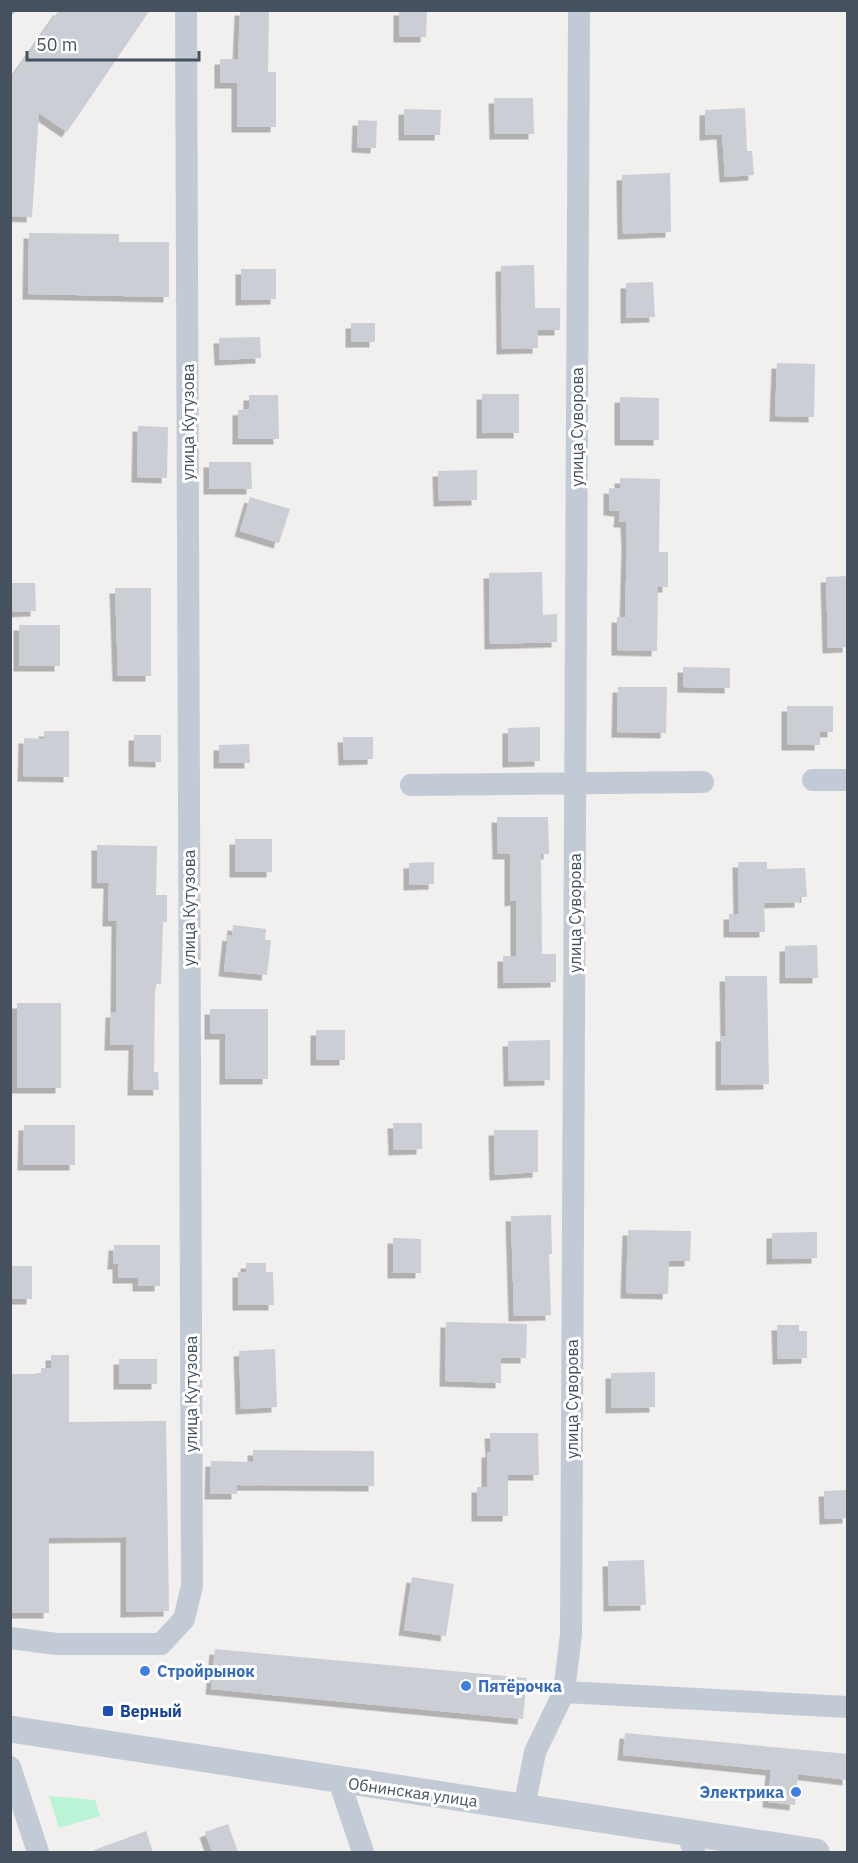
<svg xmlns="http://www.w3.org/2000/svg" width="858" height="1863" font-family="'IBM Plex Sans',sans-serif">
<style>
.park{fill:#baf3d6}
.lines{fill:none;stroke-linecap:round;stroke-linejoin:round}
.stream{stroke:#84d2f4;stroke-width:7}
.building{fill:#cbced5;filter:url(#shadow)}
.minor{stroke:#c2cad6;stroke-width:22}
.tertiary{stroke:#c2cad6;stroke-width:27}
.shop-dot{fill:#3f7fe0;stroke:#fff;stroke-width:2}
.transit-dot{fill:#1a4fb4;stroke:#fff;stroke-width:2}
.labels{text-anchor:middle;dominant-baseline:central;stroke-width:6;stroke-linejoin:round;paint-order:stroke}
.street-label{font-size:16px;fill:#46515f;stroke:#fff}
.shop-label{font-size:16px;font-weight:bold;fill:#366cbe;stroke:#fff;text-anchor:start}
.transit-label{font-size:16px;font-weight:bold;fill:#164399;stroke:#fff;text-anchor:start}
</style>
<defs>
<filter id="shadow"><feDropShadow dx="-5.5" dy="5.5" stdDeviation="0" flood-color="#0004"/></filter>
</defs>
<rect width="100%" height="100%" fill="#f2efef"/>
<path class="park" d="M 49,1796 L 95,1800 L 100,1816 L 59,1828 Z"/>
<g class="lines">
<path class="stream" d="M 10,12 L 12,10"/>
</g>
<path class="building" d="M 59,10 L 150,10 L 67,132 L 39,113 L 32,217 L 10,216 L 10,80 Z
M 240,10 L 269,10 L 268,72 L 276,72 L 276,127 L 237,127 L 237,83 L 220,83 L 220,59 L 238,59 Z
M 399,10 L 427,10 L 426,37 L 399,37 Z
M 494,98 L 533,98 L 534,134 L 495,134 Z
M 745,108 L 747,151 L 752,151 L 754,175 L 725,177 L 722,134 L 705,135 L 705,110 Z
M 404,109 L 441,110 L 440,135 L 404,135 Z
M 358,120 L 377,121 L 376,148 L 357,147 Z
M 670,173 L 671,232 L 623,234 L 622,175 Z
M 29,233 L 119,234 L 119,242 L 169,242 L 169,297 L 28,294 Z
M 534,265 L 535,308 L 560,308 L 560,330 L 538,330 L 538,348 L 502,349 L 501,266 Z
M 241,269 L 276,269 L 276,299 L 241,300 Z
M 653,282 L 655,317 L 626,318 L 626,283 Z
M 351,323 L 375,323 L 375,342 L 351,342 Z
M 260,337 L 261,358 L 220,360 L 219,338 Z
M 777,363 L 815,364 L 814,417 L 775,416 Z
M 482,394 L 519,394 L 519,433 L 482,433 Z
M 249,395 L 278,395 L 279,439 L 238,439 L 238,410 L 249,409 Z
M 620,397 L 659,398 L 659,440 L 620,440 Z
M 138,426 L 168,427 L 167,478 L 137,477 Z
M 209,462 L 251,462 L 252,489 L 209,489 Z
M 477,470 L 477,500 L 439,501 L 438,471 Z
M 620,478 L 660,479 L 659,552 L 668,552 L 668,587 L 658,587 L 657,651 L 617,650 L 617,617 L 625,617 L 627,543 L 626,522 L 619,522 L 620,511 L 609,510 L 609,488 L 620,489 Z
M 250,497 L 290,509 L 279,543 L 240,531 Z
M 542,572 L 543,615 L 557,614 L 557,642 L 490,644 L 489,573 Z
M 848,576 L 848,647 L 828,648 L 826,577 Z
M 10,583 L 35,583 L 36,611 L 10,612 Z
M 115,588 L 151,588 L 151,676 L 118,676 Z
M 19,625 L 60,625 L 60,666 L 19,666 Z
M 683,667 L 730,668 L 730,688 L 683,687 Z
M 618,687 L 667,687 L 666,733 L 617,732 Z
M 787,706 L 833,706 L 833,732 L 820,732 L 820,745 L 787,745 Z
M 540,727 L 540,761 L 508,762 L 508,728 Z
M 44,731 L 69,731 L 69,777 L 23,776 L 24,738 L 44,739 Z
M 134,735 L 161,735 L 161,762 L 134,761 Z
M 343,737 L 373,737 L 373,759 L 344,760 Z
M 249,744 L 250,763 L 219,763 L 219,745 Z
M 497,817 L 548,817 L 549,854 L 541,854 L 542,954 L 556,954 L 556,982 L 503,983 L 503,956 L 516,956 L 516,900 L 510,901 L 510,854 L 498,854 Z
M 235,839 L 272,839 L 272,872 L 235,872 Z
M 97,845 L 157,846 L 156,895 L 167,895 L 167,922 L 163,922 L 161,984 L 155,984 L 154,1072 L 158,1072 L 159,1090 L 133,1090 L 134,1045 L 110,1045 L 111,1012 L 116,1012 L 117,921 L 108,921 L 109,883 L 97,883 Z
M 434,862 L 434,884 L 409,885 L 409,863 Z
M 738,862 L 767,862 L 767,869 L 805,868 L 807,897 L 800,897 L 800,902 L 764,903 L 765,932 L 729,932 L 729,914 L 739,914 Z
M 233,925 L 266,929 L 265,940 L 271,940 L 267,975 L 224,971 L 228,935 L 232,936 Z
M 817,945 L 818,978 L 785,978 L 785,946 Z
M 725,976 L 767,976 L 769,1084 L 721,1085 L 721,1036 L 726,1036 Z
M 17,1003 L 61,1003 L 61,1088 L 17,1088 Z
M 210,1009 L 268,1009 L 268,1079 L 225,1079 L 225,1034 L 210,1034 Z
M 316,1030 L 345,1030 L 345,1060 L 316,1060 Z
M 550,1040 L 550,1080 L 509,1081 L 508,1041 Z
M 393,1123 L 422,1123 L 422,1149 L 394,1150 Z
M 24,1125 L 75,1125 L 75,1165 L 23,1165 Z
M 494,1130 L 538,1130 L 538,1172 L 495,1175 Z
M 551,1215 L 552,1254 L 549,1254 L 551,1315 L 514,1316 L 511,1216 Z
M 628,1230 L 691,1231 L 690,1261 L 669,1261 L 668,1294 L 626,1293 Z
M 817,1232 L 817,1258 L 772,1259 L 772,1233 Z
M 393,1238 L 421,1239 L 421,1273 L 393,1273 Z
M 114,1245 L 160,1245 L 160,1286 L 138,1286 L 138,1278 L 118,1278 L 118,1264 L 113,1264 Z
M 246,1263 L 266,1263 L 266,1272 L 273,1272 L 274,1305 L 238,1305 L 238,1272 L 246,1272 Z
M 10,1266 L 32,1266 L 32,1299 L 10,1299 Z
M 446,1322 L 527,1324 L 526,1358 L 501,1358 L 501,1383 L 445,1381 Z
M 777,1325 L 799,1325 L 799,1331 L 807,1331 L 807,1358 L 778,1359 Z
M 275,1349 L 277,1407 L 241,1409 L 239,1351 Z
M 51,1355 L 69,1355 L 69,1422 L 166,1421 L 169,1611 L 126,1612 L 126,1537 L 49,1538 L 49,1613 L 10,1613 L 10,1374 L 41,1374 L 41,1368 L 51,1368 Z
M 119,1359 L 157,1359 L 157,1384 L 119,1384 Z
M 655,1372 L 655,1407 L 611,1408 L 611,1373 Z
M 490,1433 L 538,1433 L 539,1475 L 508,1475 L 508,1516 L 477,1516 L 477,1487 L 487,1487 L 487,1452 L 491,1452 Z
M 253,1450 L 374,1451 L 374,1486 L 237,1485 L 237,1494 L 210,1494 L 211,1461 L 253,1462 Z
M 848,1490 L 848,1518 L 825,1519 L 824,1491 Z
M 644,1560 L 646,1605 L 609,1606 L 608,1561 Z
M 412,1577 L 454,1584 L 446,1636 L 404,1630 Z
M 215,1649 L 527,1678 L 523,1719 L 211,1689 Z
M 625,1733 L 848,1754 L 848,1780 L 798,1774 L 795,1805 L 768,1802 L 771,1770 L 623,1755 Z
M 228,1824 L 238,1852 L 212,1852 L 205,1832 Z
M 146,1831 L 153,1852 L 94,1852 L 94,1850 Z"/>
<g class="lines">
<path class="minor" d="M 813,780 L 848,780
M 411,785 L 703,782
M 10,1638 L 57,1644 L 161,1644 L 184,1619 L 192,1586 L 186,10
M 564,1692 L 848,1707
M 10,1767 L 38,1852
M 339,1781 L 363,1852
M 524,1808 L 535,1752 L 564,1692 L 571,1634 L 579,10
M 687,1832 L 694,1852"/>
<path class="tertiary" d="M 10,1729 L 816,1852"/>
</g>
<g class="shop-dot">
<circle cx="145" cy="1671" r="6"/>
<circle cx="466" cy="1686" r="6"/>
<circle cx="796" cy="1792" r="6"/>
</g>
<rect class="transit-dot" x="102" y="1705" width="12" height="12" rx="3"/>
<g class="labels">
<g class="street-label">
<text transform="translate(188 422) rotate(-90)">улица Кутузова</text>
<text transform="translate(577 427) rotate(-90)">улица Суворова</text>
<text transform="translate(189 908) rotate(-90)">улица Кутузова</text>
<text transform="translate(575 913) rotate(-90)">улица Суворова</text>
<text transform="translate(191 1394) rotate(-90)">улица Кутузова</text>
<text transform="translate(572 1399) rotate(-90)">улица Суворова</text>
<text transform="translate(413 1792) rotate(8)">Обнинская улица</text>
</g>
<g class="shop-label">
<text x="157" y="1671">Стройрынок</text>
<text x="478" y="1686">Пятёрочка</text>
<text x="784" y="1792" text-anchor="end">Электрика</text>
</g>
<g class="transit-label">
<text x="120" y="1711">Верный</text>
</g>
</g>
<rect width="858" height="1863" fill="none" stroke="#46515f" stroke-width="24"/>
<path d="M27 51v9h172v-9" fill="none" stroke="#46515f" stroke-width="3"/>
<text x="36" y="51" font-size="18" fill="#46515f" stroke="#ffffff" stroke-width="4.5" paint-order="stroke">50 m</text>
</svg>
